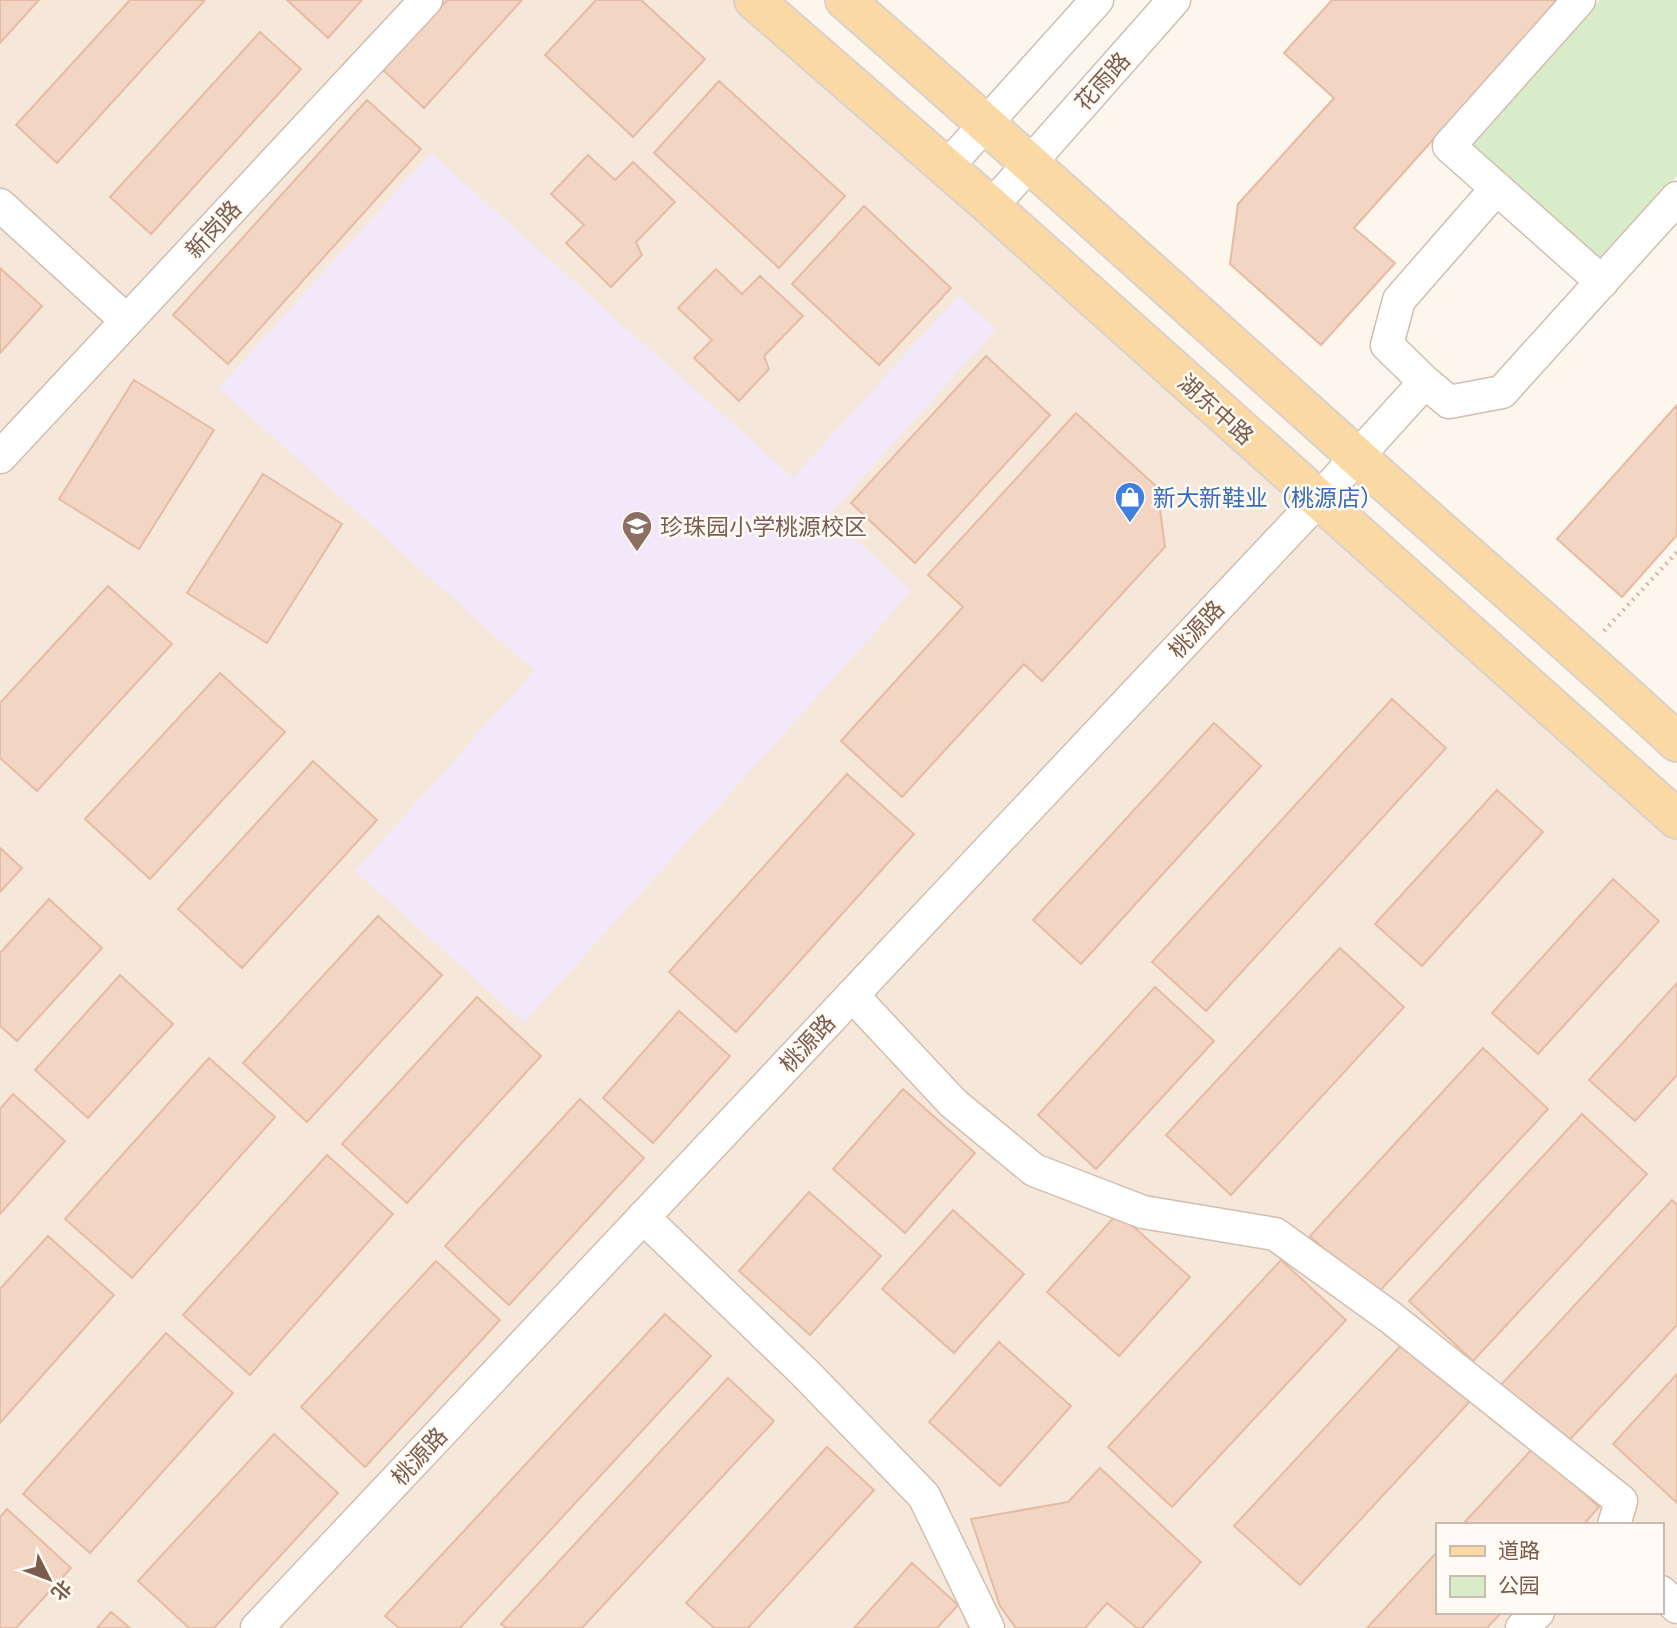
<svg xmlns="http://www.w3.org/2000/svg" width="1677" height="1628" font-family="Ubuntu,'Noto Sans SC',sans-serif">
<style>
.residential{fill:#f5e8da;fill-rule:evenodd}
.education{fill:#f3e8fa}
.green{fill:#d8ecc9}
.building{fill:#f3d5c3;stroke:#e6bba3;stroke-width:2}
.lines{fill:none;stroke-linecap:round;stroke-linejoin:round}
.minor-casing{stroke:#d1beb0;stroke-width:35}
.major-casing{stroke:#dad1cd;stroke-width:42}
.path{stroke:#d9b8a5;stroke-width:4.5;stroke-dasharray:2 5;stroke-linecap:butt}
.minor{stroke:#fff;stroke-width:32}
.major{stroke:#fbd9a5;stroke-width:38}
.labels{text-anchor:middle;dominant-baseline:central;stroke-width:5;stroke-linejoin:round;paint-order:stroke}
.street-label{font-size:23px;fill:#7a5c4d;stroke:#fffaf3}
.shop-label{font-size:23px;fill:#366cbe;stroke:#fffaf3;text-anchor:start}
.education-label{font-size:23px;fill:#785e54;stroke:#fffaf3;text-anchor:start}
</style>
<rect width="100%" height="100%" fill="#fdf6ec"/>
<path class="residential" d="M 0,0 L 753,0 L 1677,825 L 1677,1628 L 0,1628 ZM 1437,1525 L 1661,1525 L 1661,1612 L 1437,1612 Z"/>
<path class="education" d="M 431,153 L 793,478 L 959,295 L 996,329 L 829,515 L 912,591 L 524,1023 L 355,871 L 534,671 L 219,388 Z"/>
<path class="green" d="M 1600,0 L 1677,0 L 1677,176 L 1602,260 L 1469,146 Z"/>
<path class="building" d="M 0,0 L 39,0 L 0,43 Z
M 130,0 L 205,0 L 57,163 L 16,125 Z
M 287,0 L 362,0 L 328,38 Z
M 447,0 L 522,0 L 424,108 L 383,70 Z
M 596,0 L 641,0 L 705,59 L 633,137 L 545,55 Z
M 1332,0 L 1558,0 L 1354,228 L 1395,263 L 1321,345 L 1230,264 L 1238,204 L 1334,98 L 1284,53 Z
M 260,32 L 301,69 L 151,234 L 110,197 Z
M 719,81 L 845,196 L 779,268 L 654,153 Z
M 367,100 L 421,149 L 228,364 L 173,315 Z
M 588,155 L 615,180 L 633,162 L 675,202 L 636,242 L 642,255 L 611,287 L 566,243 L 584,225 L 551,194 Z
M 864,206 L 951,288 L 879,365 L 792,284 Z
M 0,268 L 42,306 L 0,353 Z
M 716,269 L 742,294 L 760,276 L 803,316 L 764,356 L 769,369 L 739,401 L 694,358 L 712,340 L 678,308 Z
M 986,356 L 1050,415 L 915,563 L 851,503 Z
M 134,380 L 214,430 L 139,549 L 59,499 Z
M 1677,405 L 1677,535 L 1622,597 L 1557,539 Z
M 1076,413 L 1157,487 L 1165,547 L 1042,681 L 1024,664 L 902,797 L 841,741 L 963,607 L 928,575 Z
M 263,474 L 342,524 L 267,643 L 187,593 Z
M 108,586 L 172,644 L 37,791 L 0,758 L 0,703 Z
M 220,673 L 285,732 L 150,879 L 85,819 Z
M 1392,699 L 1446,748 L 1206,1011 L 1152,962 Z
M 1214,723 L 1261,766 L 1081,964 L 1033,920 Z
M 313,761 L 377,820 L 242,968 L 178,909 Z
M 847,774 L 914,834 L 736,1032 L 669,972 Z
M 1497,790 L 1543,832 L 1422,966 L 1375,924 Z
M 0,848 L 22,868 L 0,892 Z
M 1613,879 L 1659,921 L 1538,1054 L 1492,1013 Z
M 49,899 L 102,948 L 17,1041 L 0,1026 L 0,953 Z
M 378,916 L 442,975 L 307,1122 L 243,1063 Z
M 1340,948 L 1404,1007 L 1231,1195 L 1166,1135 Z
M 120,975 L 173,1024 L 88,1118 L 35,1070 Z
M 1677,983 L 1677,1075 L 1635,1121 L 1589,1080 Z
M 1155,987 L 1214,1041 L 1096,1169 L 1038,1115 Z
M 477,997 L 541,1056 L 407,1203 L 342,1144 Z
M 679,1011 L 730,1056 L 653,1143 L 603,1098 Z
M 1483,1048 L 1548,1109 L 1375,1296 L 1310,1236 Z
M 209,1058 L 275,1117 L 132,1278 L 65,1219 Z
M 903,1089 L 975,1153 L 905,1233 L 833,1169 Z
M 13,1094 L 65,1141 L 0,1214 L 0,1109 Z
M 580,1099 L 644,1158 L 509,1305 L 445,1246 Z
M 1582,1114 L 1647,1174 L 1473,1361 L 1409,1301 Z
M 327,1155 L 393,1214 L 250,1375 L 183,1315 Z
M 809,1192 L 881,1256 L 810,1335 L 739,1271 Z
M 1672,1200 L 1677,1205 L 1677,1325 L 1563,1447 L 1499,1387 Z
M 953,1210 L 1024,1274 L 954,1353 L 882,1289 Z
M 1118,1213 L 1190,1277 L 1119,1356 L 1047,1292 Z
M 48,1236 L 114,1295 L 0,1423 L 0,1289 Z
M 1281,1260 L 1346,1320 L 1172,1507 L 1108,1447 Z
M 436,1261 L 500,1320 L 365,1467 L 301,1407 Z
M 665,1314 L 711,1356 L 460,1628 L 399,1628 L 385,1616 Z
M 166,1333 L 233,1393 L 90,1553 L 23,1494 Z
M 1408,1338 L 1473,1398 L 1300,1585 L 1234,1526 Z
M 999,1342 L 1071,1406 L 1000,1486 L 929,1422 Z
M 1677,1374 L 1677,1503 L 1613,1444 Z
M 728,1378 L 774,1421 L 582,1628 L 506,1628 L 501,1624 Z
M 274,1434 L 338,1493 L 214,1628 L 189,1628 L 138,1581 Z
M 827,1447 L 874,1490 L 748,1628 L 714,1628 L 686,1603 Z
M 1534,1447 L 1599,1507 L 1583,1525 L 1462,1525 Z
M 1100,1468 L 1201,1562 L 1142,1628 L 1137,1628 L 1107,1603 L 1085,1628 L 1016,1628 L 1000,1606 L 971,1519 L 1068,1502 Z
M 7,1509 L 71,1568 L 16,1628 L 0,1628 L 0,1517 Z
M 1437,1552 L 1437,1612 L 1502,1612 L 1487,1628 L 1367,1628 Z
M 912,1563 L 958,1605 L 937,1628 L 854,1628 Z
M 111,1612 L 130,1628 L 97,1628 Z"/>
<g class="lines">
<g class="minor-casing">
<path id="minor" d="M 1579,0 L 1449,146 L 1602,282
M 946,168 L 1097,0
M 0,205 L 127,321
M 991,207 L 1174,0
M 1425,382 L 1387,345 L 1399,300 L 1496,189
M 0,457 L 426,0
M 852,995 L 953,1103 L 1034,1170 L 1143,1212 L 1275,1234 L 1390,1317 L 1621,1501 L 1614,1525
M 643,1217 L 805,1373 L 924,1496 L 988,1628
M 1661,1592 L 1677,1607
M 257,1628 L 1318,500 L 1425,382 L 1449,402 L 1502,392 L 1677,198
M 1522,1628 L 1538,1612"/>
</g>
<g class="major-casing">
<path id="major" d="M 754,0 L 985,201 L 1677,819
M 845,0 C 1017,150 1185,303 1355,455 C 1462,551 1571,644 1677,742"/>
</g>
<path class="path" d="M 1604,631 L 1677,552"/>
<use href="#minor" class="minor"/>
<use href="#major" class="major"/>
</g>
<defs>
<g id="shop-pin" transform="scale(1.575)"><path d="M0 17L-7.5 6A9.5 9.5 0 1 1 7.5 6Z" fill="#3f7fe0" stroke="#fffaf3"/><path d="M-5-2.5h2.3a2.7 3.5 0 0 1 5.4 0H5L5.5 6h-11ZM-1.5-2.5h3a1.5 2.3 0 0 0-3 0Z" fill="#fff"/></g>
<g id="school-pin" transform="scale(1.575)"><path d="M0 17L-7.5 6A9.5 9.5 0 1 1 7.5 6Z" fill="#8d6e63" stroke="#fffaf3"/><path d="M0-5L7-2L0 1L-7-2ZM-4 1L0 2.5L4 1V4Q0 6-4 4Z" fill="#fff"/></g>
</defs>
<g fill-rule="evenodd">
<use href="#shop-pin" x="1130" y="497"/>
<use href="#school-pin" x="637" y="526"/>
</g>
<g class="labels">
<g class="street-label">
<text transform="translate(1102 81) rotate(-48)">花雨路</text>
<text transform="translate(213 229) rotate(-47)">新岗路</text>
<text transform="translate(1216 409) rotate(42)">湖东中路</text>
<text transform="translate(1196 629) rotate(-47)">桃源路</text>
<text transform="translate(807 1043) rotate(-47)">桃源路</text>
<text transform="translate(419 1456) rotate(-47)">桃源路</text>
</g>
<g class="shop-label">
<text x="1153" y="497">新大新鞋业（桃源店）</text>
</g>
<g class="education-label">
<text x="660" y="526">珍珠园小学桃源校区</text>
</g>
</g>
<rect x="1436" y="1523" width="228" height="91" fill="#fffaf3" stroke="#cabbb1" stroke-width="2"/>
<rect x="1450" y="1546" width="35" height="10" fill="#fbd9a5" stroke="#cabbb1" stroke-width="2"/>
<text x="1498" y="1558" font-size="21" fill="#7a5c4d">道路</text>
<rect x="1450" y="1576" width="35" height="21" fill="#d8ecc9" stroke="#cabbb1" stroke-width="2"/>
<text x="1498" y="1593" font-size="21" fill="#7a5c4d">公园</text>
<g transform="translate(49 1579) rotate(132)" stroke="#fffaf3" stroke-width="5" paint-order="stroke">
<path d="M0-5L12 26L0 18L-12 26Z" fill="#7a5c4d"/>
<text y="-10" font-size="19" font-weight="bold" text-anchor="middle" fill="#7a5c4d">北</text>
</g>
</svg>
